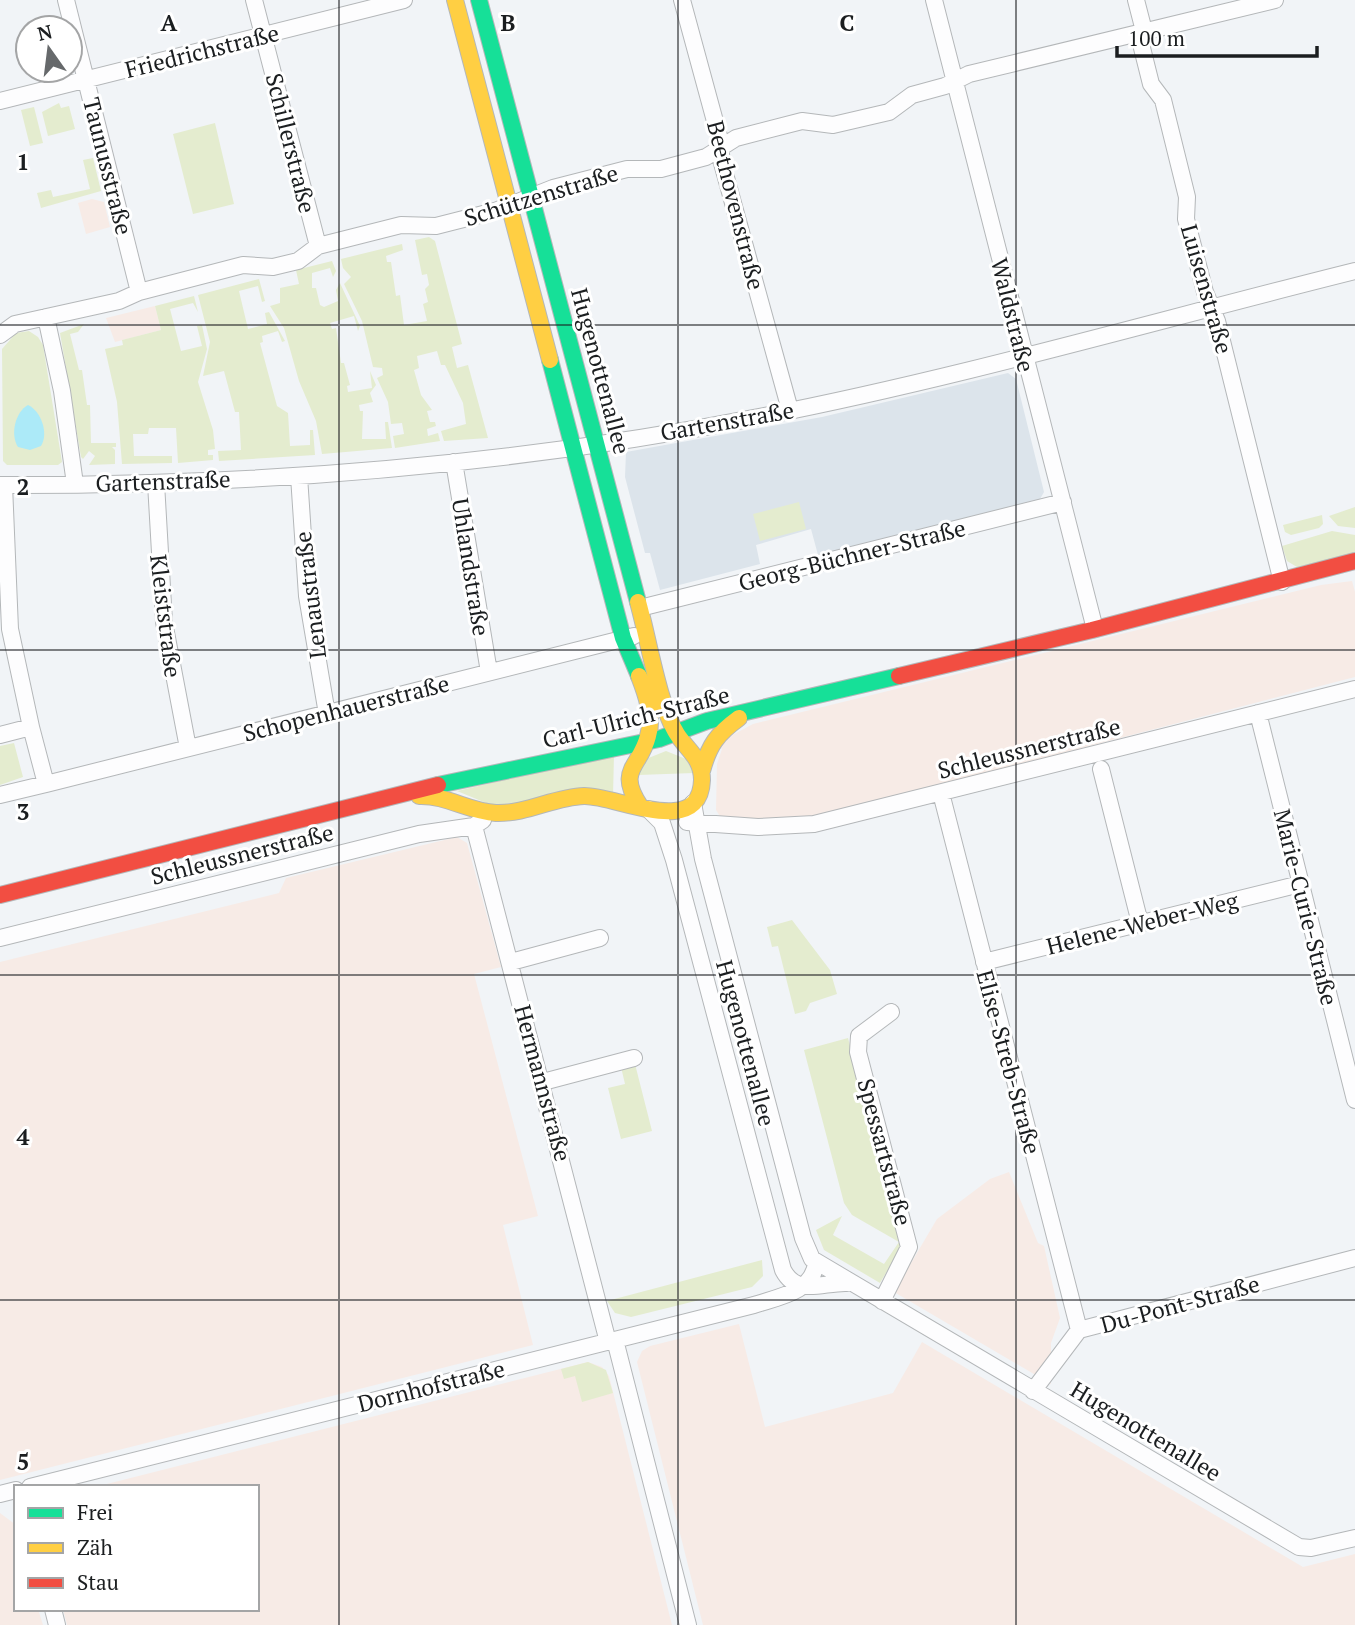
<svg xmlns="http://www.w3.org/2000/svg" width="1355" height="1625" font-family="'PT Serif',serif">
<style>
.built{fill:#dce4eb}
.industrial{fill:#f7ebe6}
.green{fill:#e4eccf}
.water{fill:#aceaf8}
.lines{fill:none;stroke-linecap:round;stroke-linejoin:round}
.street-casing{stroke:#b4b7b9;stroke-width:18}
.fast-casing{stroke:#b4b7b9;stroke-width:18}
.slow-casing{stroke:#b4b7b9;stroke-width:18}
.jam-casing{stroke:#b4b7b9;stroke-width:18}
.street{stroke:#fdfdfe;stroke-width:16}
.fast{stroke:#16e098;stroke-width:16}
.slow{stroke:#ffcf43;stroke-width:16}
.jam{stroke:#f24e42;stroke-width:16}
.grid{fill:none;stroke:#1b1e20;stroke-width:2;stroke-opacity:0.55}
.labels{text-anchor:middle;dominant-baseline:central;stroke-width:6;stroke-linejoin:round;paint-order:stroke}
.street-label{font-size:23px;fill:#1b1e20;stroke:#fff}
.grid-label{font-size:23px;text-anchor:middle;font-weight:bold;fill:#1b1e20;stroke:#fff;stroke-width:6;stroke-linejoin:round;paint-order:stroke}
</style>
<rect width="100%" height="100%" fill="#f1f4f7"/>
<path class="built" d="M 1008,373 L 1016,379 L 1044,492 L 1040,499 L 818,555 L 811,529 L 756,545 L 760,564 L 660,590 L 650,553 L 645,553 L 625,477 L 626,452 L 822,417 Z"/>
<path class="industrial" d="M 92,199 L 104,202 L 110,227 L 86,234 L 78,203 Z
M 155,306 L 161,330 L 115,342 L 106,318 Z
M 1352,581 L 1355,592 L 1355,677 L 816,817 L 785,820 L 721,818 L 716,810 L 717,764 L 722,749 L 719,747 L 727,738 L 753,724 L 1321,585 Z
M 457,837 L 467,843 L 501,967 L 474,974 L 538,1216 L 503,1225 L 533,1345 L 0,1480 L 0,962 L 279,893 L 286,878 Z
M 1009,1172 L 1038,1243 L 1044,1246 L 1060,1318 L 1051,1343 L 1051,1384 L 894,1292 L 937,1219 L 990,1179 Z
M 739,1324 L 765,1427 L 893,1393 L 922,1342 L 1303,1567 L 1355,1554 L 1355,1625 L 703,1625 L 637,1362 L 642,1351 L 650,1346 Z
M 588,1362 L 602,1367 L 609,1376 L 672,1625 L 67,1625 L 63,1609 L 257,1609 L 257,1487 L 95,1487 Z
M 0,1513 L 16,1525 L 16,1609 L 38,1609 L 43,1625 L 0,1625 Z"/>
<path class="green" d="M 59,103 L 61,108 L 69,106 L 75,129 L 48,136 L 42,112 Z
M 34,107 L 43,143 L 30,146 L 21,110 Z
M 215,123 L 234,204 L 193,214 L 173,134 Z
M 93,158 L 101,191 L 41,208 L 37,193 L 51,190 L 53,197 L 90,189 L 83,160 Z
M 429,237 L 435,241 L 462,344 L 452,347 L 457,368 L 468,365 L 488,438 L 444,441 L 441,431 L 466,424 L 463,403 L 445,365 L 441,365 L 437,351 L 417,356 L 419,368 L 414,370 L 421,395 L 432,410 L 427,411 L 430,422 L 435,422 L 436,426 L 427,429 L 428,436 L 438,433 L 440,441 L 395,448 L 393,436 L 404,434 L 402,423 L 391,424 L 388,402 L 377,378 L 383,375 L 382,368 L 373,367 L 362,321 L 344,284 L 351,277 L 343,268 L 341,259 L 402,244 L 403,250 L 386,256 L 387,262 L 391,262 L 396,296 L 400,295 L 404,325 L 427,321 L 423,304 L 428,302 L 425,289 L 429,285 L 427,274 L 422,275 L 415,240 Z
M 332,261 L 336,271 L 333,277 L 330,268 L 312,273 L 312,288 L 316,288 L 320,305 L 324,307 L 338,301 L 336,290 L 340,283 L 360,326 L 358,331 L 354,316 L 330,323 L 332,329 L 336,328 L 341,363 L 344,363 L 350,385 L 347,386 L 348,392 L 372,388 L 370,371 L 376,385 L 370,393 L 373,402 L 359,405 L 360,411 L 363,411 L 362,439 L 386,439 L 385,422 L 388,422 L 392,448 L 322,454 L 316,421 L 299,381 L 284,328 L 270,306 L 280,303 L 280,288 L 299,284 L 296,270 Z
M 259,279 L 265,301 L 262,302 L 258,286 L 239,291 L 248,329 L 267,324 L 265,313 L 269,312 L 285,341 L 282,342 L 278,331 L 262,336 L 263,342 L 260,343 L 277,406 L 288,413 L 290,446 L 310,445 L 310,430 L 313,430 L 315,455 L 219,461 L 218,451 L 241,450 L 239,412 L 235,412 L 224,371 L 203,376 L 210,342 L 198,295 Z
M 194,296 L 198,312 L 193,303 L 170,309 L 181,351 L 202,346 L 197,326 L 202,325 L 207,349 L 198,382 L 213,430 L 215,449 L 208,450 L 208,455 L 213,455 L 213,460 L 178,463 L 176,428 L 149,428 L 148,434 L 133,434 L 134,456 L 172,456 L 172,463 L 122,464 L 117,402 L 105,349 L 123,345 L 122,340 L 161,330 L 155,306 Z
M 84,324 L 78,332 L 70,334 L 79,370 L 82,370 L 87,405 L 90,405 L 91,443 L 116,443 L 116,447 L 112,447 L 115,450 L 115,464 L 89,465 L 95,456 L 89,451 L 83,459 L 81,457 L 60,333 Z
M 29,331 L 38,337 L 43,345 L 62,462 L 58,465 L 7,465 L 3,461 L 2,349 L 16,333 Z
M 799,502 L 806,529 L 760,541 L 753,514 Z
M 1355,507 L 1355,528 L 1338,526 L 1329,516 Z
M 1322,515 L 1323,524 L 1319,528 L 1291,535 L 1285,532 L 1283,525 Z
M 1332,531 L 1355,535 L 1355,554 L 1297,567 L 1287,561 L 1282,546 Z
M 14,743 L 23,777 L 0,785 L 0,746 Z
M 666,751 L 686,759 L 694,773 L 638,775 L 646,759 Z
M 614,755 L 613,796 L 491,805 L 457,791 Z
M 792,920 L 830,970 L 837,994 L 810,1003 L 806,1011 L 795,1014 L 778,946 L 772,947 L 767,927 Z
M 848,1038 L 902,1246 L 880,1283 L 824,1250 L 816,1230 L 842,1216 L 833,1235 L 884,1264 L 899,1242 L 852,1215 L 844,1203 L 804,1050 Z
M 635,1064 L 652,1131 L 621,1139 L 608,1088 L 625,1084 L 621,1067 Z
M 762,1260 L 763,1276 L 752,1287 L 631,1317 L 615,1313 L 607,1301 Z
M 588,1362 L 606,1370 L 613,1393 L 582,1402 L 575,1376 L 564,1379 L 561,1369 Z"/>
<path class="water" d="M 28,405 C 41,411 49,433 41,446 L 30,450 L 18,447 C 10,435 15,412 28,405 Z"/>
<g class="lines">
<g class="street-casing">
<path id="street" d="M 66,0 L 139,292
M 254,0 L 318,246
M 682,0 L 719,136 L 722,163 L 790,410
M 934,0 L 1095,629
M 1136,0 L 1144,31 L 1142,48 L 1151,84 L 1163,100 L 1187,197 L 1186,219 L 1205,292 L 1217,321 L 1282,582
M 0,101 L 404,0
M 46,317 L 62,391 L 75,484
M 0,335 L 15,324 L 119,301 L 139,292 L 243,265 L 273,267 L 298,261 L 318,246 L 401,225 L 436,226 L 495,211 L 553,188 L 627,169 L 661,169 L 706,157 L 736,138 L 802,121 L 833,125 L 889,112 L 912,95 L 945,86 L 969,74 L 1275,0
M 454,462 L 489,672
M 299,476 L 307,596 L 327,714
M 156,483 L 164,622 L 188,748
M 0,485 C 256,486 513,465 764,416 C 963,377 1158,320 1355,271
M 4,485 L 10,629 L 31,727
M 640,608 L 1063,502
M 1258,713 L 1355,1100
M 0,735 L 31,727 L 46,784 L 0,795
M 1101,769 L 1140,923
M 46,784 L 634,636
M 941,793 L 1079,1330
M 693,803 L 703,859 L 803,1238 L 812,1259 L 1299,1547 L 1311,1548 L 1355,1538
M 648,809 L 662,823 L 674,860 L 783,1270 C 797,1297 823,1282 847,1283
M 687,822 L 758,827 L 814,824 L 1355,689
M 474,826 L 608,1342
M 0,938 L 419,834 L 474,826 L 483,820
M 511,962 L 600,938
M 984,962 L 1300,884
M 543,1082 L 634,1058
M 882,1301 L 909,1247 L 858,1052 L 859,1036 L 891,1012
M 615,1340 L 688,1625
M 1033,1391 L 1079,1330 L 1355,1258
M 30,1487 L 754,1305 C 778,1297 813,1292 816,1263
M 0,1494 L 16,1490
M 53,1609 L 57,1625"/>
</g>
<g class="fast-casing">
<path id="fast" d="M 479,0 L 638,602
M 550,360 L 623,638 L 639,676
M 438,785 L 659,739 L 707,721 L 899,676"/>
</g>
<g class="slow-casing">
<path id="slow" d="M 455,0 L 550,360
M 639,676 C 646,694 654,716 648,736 C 640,768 616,769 640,806
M 702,771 C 709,745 717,734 739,718
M 419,796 C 447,795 469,812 496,813 C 527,814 554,797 584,796 C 616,795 700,840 702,780 C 702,758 687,750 677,734 C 659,706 648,637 638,602"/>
</g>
<g class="jam-casing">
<path id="jam" d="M 899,676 L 1092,630 L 1355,561
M 0,895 L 438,785"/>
</g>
<use href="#street" class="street"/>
<use href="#fast" class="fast"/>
<use href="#slow" class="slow"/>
<use href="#jam" class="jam"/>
</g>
<path class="grid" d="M 339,0 L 339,1625M 678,0 L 678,1625M 1016,0 L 1016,1625M 0,325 L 1355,325M 0,650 L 1355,650M 0,975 L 1355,975M 0,1300 L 1355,1300"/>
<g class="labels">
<g class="street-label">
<text transform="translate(202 51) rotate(-14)">Friedrichstraße</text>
<text transform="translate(291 143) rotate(76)">Schillerstraße</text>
<text transform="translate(108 166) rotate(76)">Taunusstraße</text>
<text transform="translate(541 195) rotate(-17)">Schützenstraße</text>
<text transform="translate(736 205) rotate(76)">Beethovenstraße</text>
<text transform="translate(1207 289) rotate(74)">Luisenstraße</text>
<text transform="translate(1013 315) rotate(76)">Waldstraße</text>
<text transform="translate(601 371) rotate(75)">Hugenottenallee</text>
<text transform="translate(727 421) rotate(-10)">Gartenstraße</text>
<text transform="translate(163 481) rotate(-2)">Gartenstraße</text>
<text transform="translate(852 555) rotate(-14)">Georg-Büchner-Straße</text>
<text transform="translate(471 567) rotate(81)">Uhlandstraße</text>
<text transform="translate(310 595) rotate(-97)">Lenaustraße</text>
<text transform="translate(166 616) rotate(83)">Kleiststraße</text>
<text transform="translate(346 708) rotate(-14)">Schopenhauerstraße</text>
<text transform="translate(636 717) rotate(-14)">Carl-Ulrich-Straße</text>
<text transform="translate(1029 748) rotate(-14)">Schleussnerstraße</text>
<text transform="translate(242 854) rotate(-14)">Schleussnerstraße</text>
<text transform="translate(1306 907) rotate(76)">Marie-Curie-Straße</text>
<text transform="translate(1142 923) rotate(-14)">Helene-Weber-Weg</text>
<text transform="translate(746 1043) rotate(75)">Hugenottenallee</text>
<text transform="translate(1009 1062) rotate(75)">Elise-Streb-Straße</text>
<text transform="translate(543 1083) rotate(75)">Hermannstraße</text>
<text transform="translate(885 1152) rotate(75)">Spessartstraße</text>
<text transform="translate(1180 1304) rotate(-15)">Du-Pont-Straße</text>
<text transform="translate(431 1386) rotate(-14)">Dornhofstraße</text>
<text transform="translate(1146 1431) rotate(31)">Hugenottenallee</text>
</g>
</g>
<g class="grid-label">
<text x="169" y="31">A</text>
<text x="508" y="31">B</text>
<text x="847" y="31">C</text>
<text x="23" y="170">1</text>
<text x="23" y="495">2</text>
<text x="23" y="820">3</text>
<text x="23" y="1145">4</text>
<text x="23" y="1470">5</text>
</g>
<rect x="14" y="1485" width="245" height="126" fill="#ffffff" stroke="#a4a5a6" stroke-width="2"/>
<rect x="28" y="1508" width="35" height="10" fill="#16e098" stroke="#a4a5a6" stroke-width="2"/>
<text x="77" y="1520" font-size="21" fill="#1b1e20">Frei</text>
<rect x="28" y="1543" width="35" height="10" fill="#ffcf43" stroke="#a4a5a6" stroke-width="2"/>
<text x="77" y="1555" font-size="21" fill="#1b1e20">Zäh</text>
<rect x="28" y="1578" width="35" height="10" fill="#f24e42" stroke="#a4a5a6" stroke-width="2"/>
<text x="77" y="1590" font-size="21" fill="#1b1e20">Stau</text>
<g transform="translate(49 49) rotate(346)"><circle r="33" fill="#ffffff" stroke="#a4a5a6" stroke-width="2"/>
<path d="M0-5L12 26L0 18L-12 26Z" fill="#66696b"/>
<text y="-10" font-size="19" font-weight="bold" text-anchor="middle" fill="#1b1e20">N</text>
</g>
<path d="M1117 46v10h200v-10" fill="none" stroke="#1b1e20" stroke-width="3.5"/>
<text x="1128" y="46" font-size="21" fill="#1b1e20" stroke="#ffffff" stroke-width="5" paint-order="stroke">100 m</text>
</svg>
